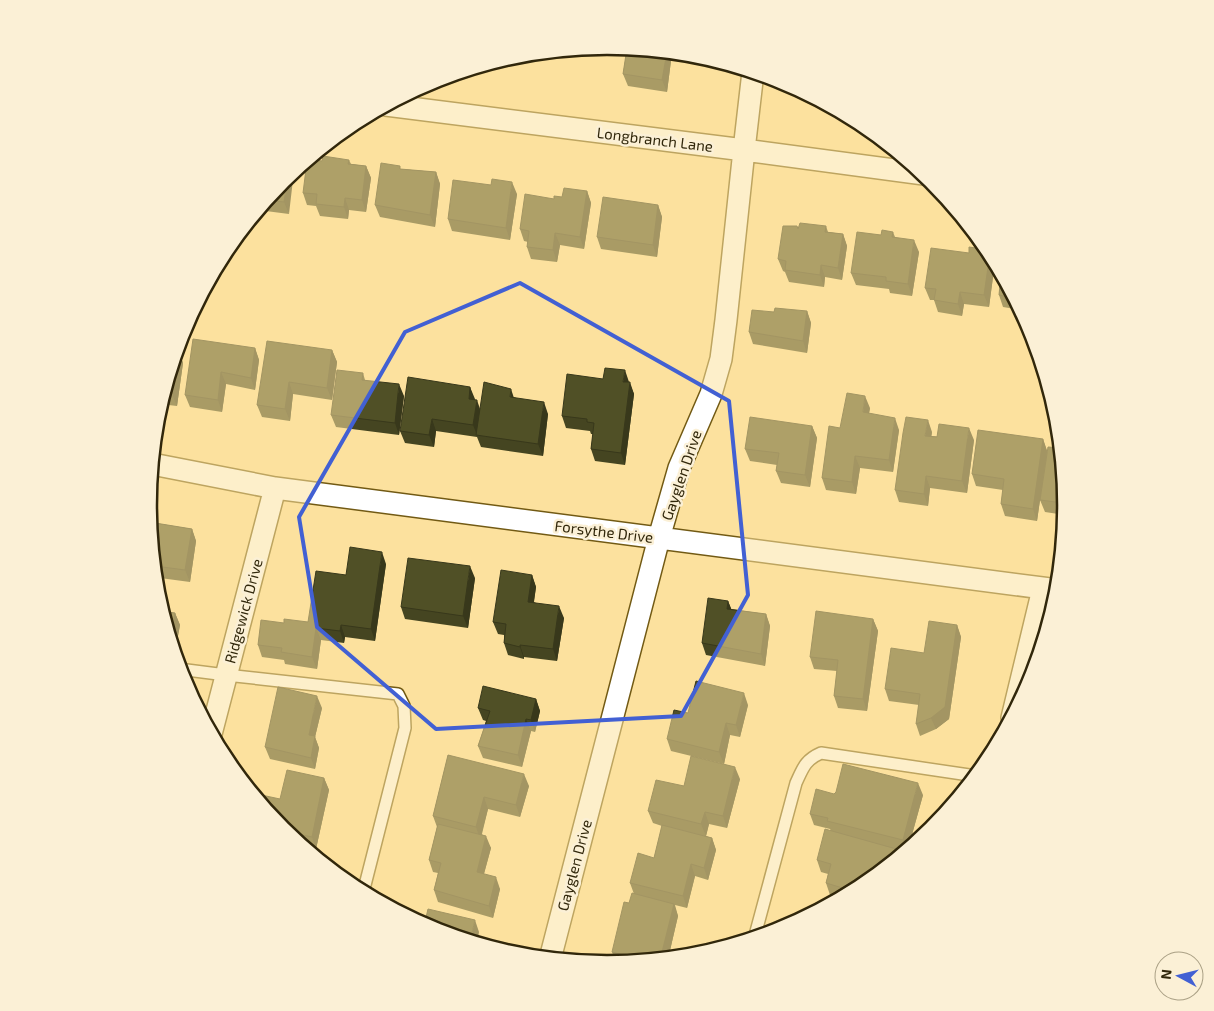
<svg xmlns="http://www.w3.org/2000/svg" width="1214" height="1011" font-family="'Exo 2',sans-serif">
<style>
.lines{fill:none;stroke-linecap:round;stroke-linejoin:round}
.lane-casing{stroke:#725a14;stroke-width:14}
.street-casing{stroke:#725a14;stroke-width:24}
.lane{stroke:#fff;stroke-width:11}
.street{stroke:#fff;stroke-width:21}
.wall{fill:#454521}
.shaded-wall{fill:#38381b}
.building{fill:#505026;stroke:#38381b}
.marked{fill:none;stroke:#4260d3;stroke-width:4;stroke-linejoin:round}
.labels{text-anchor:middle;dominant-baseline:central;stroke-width:5;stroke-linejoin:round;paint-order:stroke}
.street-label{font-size:15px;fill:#31270b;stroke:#fbf0d6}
.rim{fill:none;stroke:#31270b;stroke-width:2.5}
</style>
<rect width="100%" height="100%" fill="#fce19e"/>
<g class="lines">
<g class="lane-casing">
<path id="lane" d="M 179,669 L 226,675 L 398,694 L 404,706 L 405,728 L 363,893
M 754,939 L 796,783 C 803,768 805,760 821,753 L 976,776"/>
</g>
<g class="street-casing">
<path id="street" d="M 386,105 L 744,150 L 924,174
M 152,464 L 275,488 L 1058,590
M 1012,718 L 1043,589
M 211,734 L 275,488
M 550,959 L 659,538 L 679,468 L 711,394 L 721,359 L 726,320 L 744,150 L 753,72"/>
</g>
<use href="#lane" class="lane"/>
<use href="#street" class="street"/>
</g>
<path class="wall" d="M 627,48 L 678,53 L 678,54 L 672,53 L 667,92 L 628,86 L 623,74 Z
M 534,53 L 533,56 L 522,55 Z
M 349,160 L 351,164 L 366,166 L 371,178 L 366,212 L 349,210 L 348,219 L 320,216 L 316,206 L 307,205 L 303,193 L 322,161 Z
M 401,169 L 436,172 L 440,184 L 435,227 L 380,217 L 375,205 Z
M 282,181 L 289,214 L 258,210 Z
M 491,185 L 517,194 L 510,240 L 452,231 L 448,219 Z
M 587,191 L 591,203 L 584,249 L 560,245 L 557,262 L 531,259 L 527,247 L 528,242 L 524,241 L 520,229 L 554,199 Z
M 658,205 L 662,217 L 657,257 L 601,249 L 597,237 Z
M 826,226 L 828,232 L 843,234 L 847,246 L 842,280 L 825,277 L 824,287 L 789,282 L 785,272 L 783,271 L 778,259 L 798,229 Z
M 893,232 L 895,237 L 919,252 L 912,296 L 890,293 L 889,289 L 856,285 L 851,273 L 881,235 Z
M 989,250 L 995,262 L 989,307 L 964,304 L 962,316 L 938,312 L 934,300 L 930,300 L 925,288 L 969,253 Z
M 1001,274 L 1021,310 L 1003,307 L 999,295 Z
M 807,311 L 811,323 L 807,353 L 753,344 L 749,332 L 774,312 Z
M 255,348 L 259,360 L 255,390 L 226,384 L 222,412 L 190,407 L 185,395 Z
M 332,350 L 337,362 L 332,400 L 293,394 L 290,421 L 262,417 L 257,405 Z
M 176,351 L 179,351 L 183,363 L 177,406 L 160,404 Z
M 363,373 L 365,380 L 404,396 L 399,435 L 336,427 L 331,415 Z
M 629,382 L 634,394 L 625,465 L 595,461 L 591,449 L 593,434 L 591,434 L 590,431 L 566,428 L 562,416 Z
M 470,387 L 474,400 L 480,410 L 514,397 L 548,414 L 543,456 L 481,447 L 477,437 L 436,431 L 434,447 L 405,443 L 400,431 Z
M 870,408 L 869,413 L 899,430 L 893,472 L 860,468 L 856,494 L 826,490 L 822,478 L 840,428 Z
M 812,426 L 817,438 L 810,487 L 781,483 L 776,471 L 777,465 L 750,461 L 745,449 Z
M 932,432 L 931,436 L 974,440 L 967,493 L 930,488 L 928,506 L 899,502 L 895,490 Z
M 1043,439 L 1066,506 L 1065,515 L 1045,512 L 1040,500 L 1046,459 L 1037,521 L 1005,516 L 1001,504 L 1003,490 L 976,486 L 972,474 Z
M 149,522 L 192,529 L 196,541 L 190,582 L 160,578 L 157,597 Z
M 386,564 L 375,641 L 345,637 L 344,643 L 321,640 L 317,669 L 285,664 L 284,660 L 262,657 L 258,645 L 284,623 L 308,622 L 346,575 Z
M 532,575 L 536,587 L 534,602 L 564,618 L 557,661 L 524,657 L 524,659 L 508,655 L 504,643 L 504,635 L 498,634 L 493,622 Z
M 475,578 L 468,628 L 405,619 L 401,607 Z
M 728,601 L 731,609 L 766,614 L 770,626 L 765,666 L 706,655 L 702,643 Z
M 161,611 L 175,613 L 180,625 L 175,652 L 174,652 Z
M 873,619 L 878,631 L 867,711 L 838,708 L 834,696 L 837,671 L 814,669 L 810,657 Z
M 957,625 L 961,637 L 949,719 L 936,729 L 920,736 L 916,724 L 919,705 L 889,701 L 885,689 L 924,653 Z
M 536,699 L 540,711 L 535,732 L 531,731 L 522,767 L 483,758 L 478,746 L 486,721 L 483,720 L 478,708 Z
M 748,705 L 740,737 L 730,735 L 724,764 L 671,751 L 667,739 L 688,713 Z
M 322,708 L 315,737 L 319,748 L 315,769 L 270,759 L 265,747 Z
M 448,755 L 529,786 L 520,817 L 488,809 L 482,834 L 491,848 L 484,874 L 500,889 L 493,918 L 438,902 L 434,890 L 438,873 L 433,872 L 429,860 L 437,827 L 433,816 Z
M 324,778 L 329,790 L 316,849 L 301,846 L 282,830 L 280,799 Z
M 740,779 L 727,828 L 709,824 L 706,836 L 712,838 L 716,850 L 708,880 L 695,876 L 687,908 L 675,905 L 678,916 L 668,959 L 608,965 L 616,963 L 612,952 L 634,894 L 630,883 L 654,858 L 662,826 L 653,823 L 648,811 L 684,786 Z
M 834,794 L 923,795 L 908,849 L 906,852 L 900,850 L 902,855 L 862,888 L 842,898 L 830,895 L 826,883 L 828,874 L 821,872 L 817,860 L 831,831 L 830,829 L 814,825 L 810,814 Z"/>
<path class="shaded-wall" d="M 667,52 L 672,53 L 667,92 L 662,80 Z
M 366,166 L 371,178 L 366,212 L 362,200 Z
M 294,171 L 289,214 L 284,202 L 288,176 Z
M 436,172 L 440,184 L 435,227 L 430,215 Z
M 512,182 L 517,194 L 510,240 L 506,228 Z
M 587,191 L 591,203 L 584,249 L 580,237 Z
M 345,198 L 349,210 L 348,219 L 344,207 Z
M 658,205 L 662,217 L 657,257 L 653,245 Z
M 555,233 L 560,245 L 557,262 L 553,250 Z
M 843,234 L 847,246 L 842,280 L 838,268 Z
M 914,240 L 919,252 L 912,296 L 908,284 Z
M 990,253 L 995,262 L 989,307 L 984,295 Z
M 821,265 L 825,277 L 824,287 L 820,275 Z
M 960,292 L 964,304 L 962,316 L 958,304 Z
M 807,311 L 811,323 L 807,353 L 803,341 Z
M 255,348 L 259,360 L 255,390 L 251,378 Z
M 332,350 L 337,362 L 332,400 L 327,388 Z
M 179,351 L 183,363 L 177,406 L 172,394 Z
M 625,370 L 629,382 L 623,382 Z
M 221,372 L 226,384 L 222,412 L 218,400 Z
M 289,382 L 293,394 L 290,421 L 285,409 Z
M 630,382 L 634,394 L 625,465 L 621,453 Z
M 399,384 L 404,396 L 399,435 L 395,423 Z
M 470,387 L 475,399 L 473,411 L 469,399 Z
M 511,389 L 515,401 L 510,397 Z
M 865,396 L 870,408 L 867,424 L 863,412 Z
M 477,400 L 481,412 L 477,435 L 473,425 Z
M 544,402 L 548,414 L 543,456 L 538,444 Z
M 895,418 L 899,430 L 893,472 L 889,460 Z
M 432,419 L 436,431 L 434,447 L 429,435 Z
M 928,420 L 932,432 L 930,448 L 925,436 Z
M 812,426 L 817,438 L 810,487 L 805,475 Z
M 969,428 L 974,440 L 967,493 L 962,481 Z
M 1043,439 L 1047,451 L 1037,521 L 1033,509 Z
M 855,456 L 860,468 L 856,494 L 852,482 Z
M 926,476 L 930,488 L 928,506 L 924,494 Z
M 192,529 L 196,541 L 190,582 L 185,570 Z
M 382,552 L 386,564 L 375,641 L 371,629 Z
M 155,566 L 160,578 L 157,597 L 154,573 Z
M 470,566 L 475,578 L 468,628 L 463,616 Z
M 532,575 L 536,587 L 532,613 L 528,602 Z
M 728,601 L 733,613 L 727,609 Z
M 559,606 L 564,618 L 557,661 L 553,649 Z
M 175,613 L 180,625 L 175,652 L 171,640 Z
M 766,614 L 770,626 L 765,666 L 761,654 Z
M 873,619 L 878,631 L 867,711 L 863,699 Z
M 341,625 L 345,637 L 344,643 L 340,631 Z
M 957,625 L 961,637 L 949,719 L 936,729 L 931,718 Z
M 316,628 L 321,640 L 317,669 L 312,657 Z
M 520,645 L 524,657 L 524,659 L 520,647 Z
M 744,693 L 748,705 L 740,737 L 736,725 Z
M 317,696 L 322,708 L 315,737 L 319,748 L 315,769 L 311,758 L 309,735 Z
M 536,699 L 540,711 L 535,732 L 531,720 Z
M 526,719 L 531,731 L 522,767 L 518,755 Z
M 726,723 L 730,735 L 724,764 L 719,752 Z
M 735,767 L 740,779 L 727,828 L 723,816 Z
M 524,774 L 529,786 L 520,817 L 516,805 Z
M 324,778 L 329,790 L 316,849 L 312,837 Z
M 918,783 L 923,795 L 908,849 L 907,850 L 903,840 Z
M 484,797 L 488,809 L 480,839 L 476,827 Z
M 705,812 L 709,824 L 706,836 L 701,824 Z
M 486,836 L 491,848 L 481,884 L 477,872 Z
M 712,838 L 716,850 L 708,880 L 704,868 Z
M 900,850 L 902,855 L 898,858 Z
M 691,864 L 695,876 L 687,908 L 683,896 Z
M 496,877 L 500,889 L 493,918 L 489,906 Z
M 674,904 L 678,916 L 668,959 L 660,960 Z
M 475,920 L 479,932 L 477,944 L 470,942 Z"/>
<path class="building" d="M 627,48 L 667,52 L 662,80 L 623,74 Z
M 323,156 L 349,160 L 348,164 L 366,166 L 362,200 L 345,198 L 344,207 L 316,204 L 317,194 L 303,193 L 307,161 L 309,159 L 322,161 Z
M 381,163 L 400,166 L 400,169 L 436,172 L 430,215 L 375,205 Z
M 288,176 L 284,202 L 266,200 L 282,181 Z
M 492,179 L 512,182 L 506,228 L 448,219 L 453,180 L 491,185 Z
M 564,188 L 587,191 L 580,237 L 555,233 L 553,250 L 527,247 L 529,231 L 520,229 L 525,194 L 554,199 L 554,196 L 562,197 Z
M 603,197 L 658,205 L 653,245 L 597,237 Z
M 800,223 L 826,226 L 825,232 L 843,234 L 838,268 L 821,265 L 820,275 L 785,270 L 786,261 L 778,259 L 783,226 L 797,226 L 798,229 Z
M 882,230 L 893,232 L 892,237 L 914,240 L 908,284 L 886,281 L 886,277 L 851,273 L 857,232 L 881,235 Z
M 969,247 L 989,250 L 990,253 L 984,295 L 960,292 L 958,304 L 934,300 L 936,289 L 925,288 L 931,248 L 969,253 Z
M 1001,274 L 1014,298 L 999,295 Z
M 775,308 L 807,311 L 803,341 L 749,332 L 752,310 L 774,312 Z
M 193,339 L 255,348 L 251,378 L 221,372 L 218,400 L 185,395 Z
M 267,341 L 332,350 L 327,388 L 289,382 L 285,409 L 257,405 Z
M 176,351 L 179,351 L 172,394 L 164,393 Z
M 605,368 L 625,370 L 623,382 L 630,382 L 621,453 L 591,449 L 594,423 L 587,422 L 587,419 L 562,416 L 567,374 L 603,379 Z
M 337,370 L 363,373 L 362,380 L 399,384 L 395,423 L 331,415 Z
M 408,377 L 470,387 L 469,399 L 477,400 L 473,425 L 432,419 L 429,435 L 400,431 Z
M 484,382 L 511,389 L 510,397 L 544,402 L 538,444 L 476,435 Z
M 847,393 L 865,396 L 863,412 L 895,418 L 889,460 L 855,456 L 852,482 L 822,478 L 829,426 L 840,428 Z
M 750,417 L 812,426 L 805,475 L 776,471 L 779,453 L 745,449 Z
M 906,417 L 928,420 L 925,436 L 937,437 L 939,424 L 969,428 L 962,481 L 926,476 L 924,494 L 895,490 L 903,433 Z
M 978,430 L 1043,439 L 1033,509 L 1001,504 L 1004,479 L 972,474 Z
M 1048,447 L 1061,448 L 1066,507 L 1063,506 L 1063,503 L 1040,500 Z
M 149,522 L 192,529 L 185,570 L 155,566 L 154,573 Z
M 350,547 L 382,552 L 371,629 L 341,625 L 340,631 L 316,628 L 312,657 L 281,652 L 282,648 L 258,645 L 261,620 L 284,623 L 284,619 L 308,622 L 316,571 L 346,575 Z
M 408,558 L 470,566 L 463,616 L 401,607 Z
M 501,570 L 532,575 L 528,602 L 559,606 L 553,649 L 520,645 L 520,647 L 504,643 L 506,624 L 493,622 Z
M 708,598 L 728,601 L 727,609 L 766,614 L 761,654 L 702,643 Z
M 161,611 L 175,613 L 171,640 L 170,640 Z
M 816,611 L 873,619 L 863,699 L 834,696 L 838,660 L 810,657 Z
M 929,621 L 957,625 L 945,707 L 931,718 L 916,724 L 920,694 L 885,689 L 891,648 L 924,653 Z
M 696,681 L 744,693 L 736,725 L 726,723 L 719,752 L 667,739 L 674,710 L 688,713 Z
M 483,686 L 536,699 L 531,720 L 526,719 L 518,755 L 478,746 L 490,711 L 478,708 Z
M 278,687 L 317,696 L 309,735 L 315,736 L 311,758 L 265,747 Z
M 448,755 L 524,774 L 516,805 L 484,797 L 476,827 L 433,816 Z
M 691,756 L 735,767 L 723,816 L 705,812 L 701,824 L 648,811 L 656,780 L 684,786 Z
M 843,764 L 918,783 L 903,840 L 827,821 L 828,818 L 810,814 L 816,789 L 834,794 L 836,792 Z
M 287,770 L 324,778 L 312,837 L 283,831 L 252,794 L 252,793 L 280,799 Z
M 438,824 L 486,836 L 477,872 L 496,877 L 489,906 L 434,890 L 441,863 L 429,860 Z
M 662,825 L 712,838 L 704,868 L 691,864 L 683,896 L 630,883 L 638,853 L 654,858 Z
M 825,829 L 900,850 L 898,858 L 862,888 L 843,897 L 846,889 L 826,883 L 831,864 L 817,860 Z
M 632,893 L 674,904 L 660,960 L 647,961 L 612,952 L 624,902 L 629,903 Z
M 822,905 L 827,906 L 821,909 Z
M 428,909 L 475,920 L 470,942 L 431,930 L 424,926 Z
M 609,962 L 617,964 L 608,965 Z"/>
<path d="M0 0H1214V1011H0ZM 520,283 L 729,401 L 748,595 L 681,716 L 436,729 L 317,627 L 299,517 L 405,332 Z" fill="#fce19e" fill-opacity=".55" fill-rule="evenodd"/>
<path class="marked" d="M 520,283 L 729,401 L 748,595 L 681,716 L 436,729 L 317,627 L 299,517 L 405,332 Z"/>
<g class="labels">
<g class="street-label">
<text transform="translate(655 139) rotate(7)">Longbranch Lane</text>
<text transform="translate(681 475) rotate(-71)">Gayglen Drive</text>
<text transform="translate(604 531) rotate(7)">Forsythe Drive</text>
<text transform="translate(243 611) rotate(-75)">Ridgewick Drive</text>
<text transform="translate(574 865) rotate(-75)">Gayglen Drive</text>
</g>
</g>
<path d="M0 0H1214V1011H0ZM157 505a450 450 0 1 1 900 0a450 450 0 1 1-900 0Z" fill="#fbf0d6" fill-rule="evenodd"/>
<path class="rim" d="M157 505a450 450 0 1 1 900 0a450 450 0 1 1-900 0Z"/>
<g transform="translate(1179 976) rotate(277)"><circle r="24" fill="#fbf0d6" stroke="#aaa085"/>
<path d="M0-4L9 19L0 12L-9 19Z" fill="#4260d3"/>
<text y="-8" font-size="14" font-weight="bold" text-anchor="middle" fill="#31270b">N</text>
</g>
</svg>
